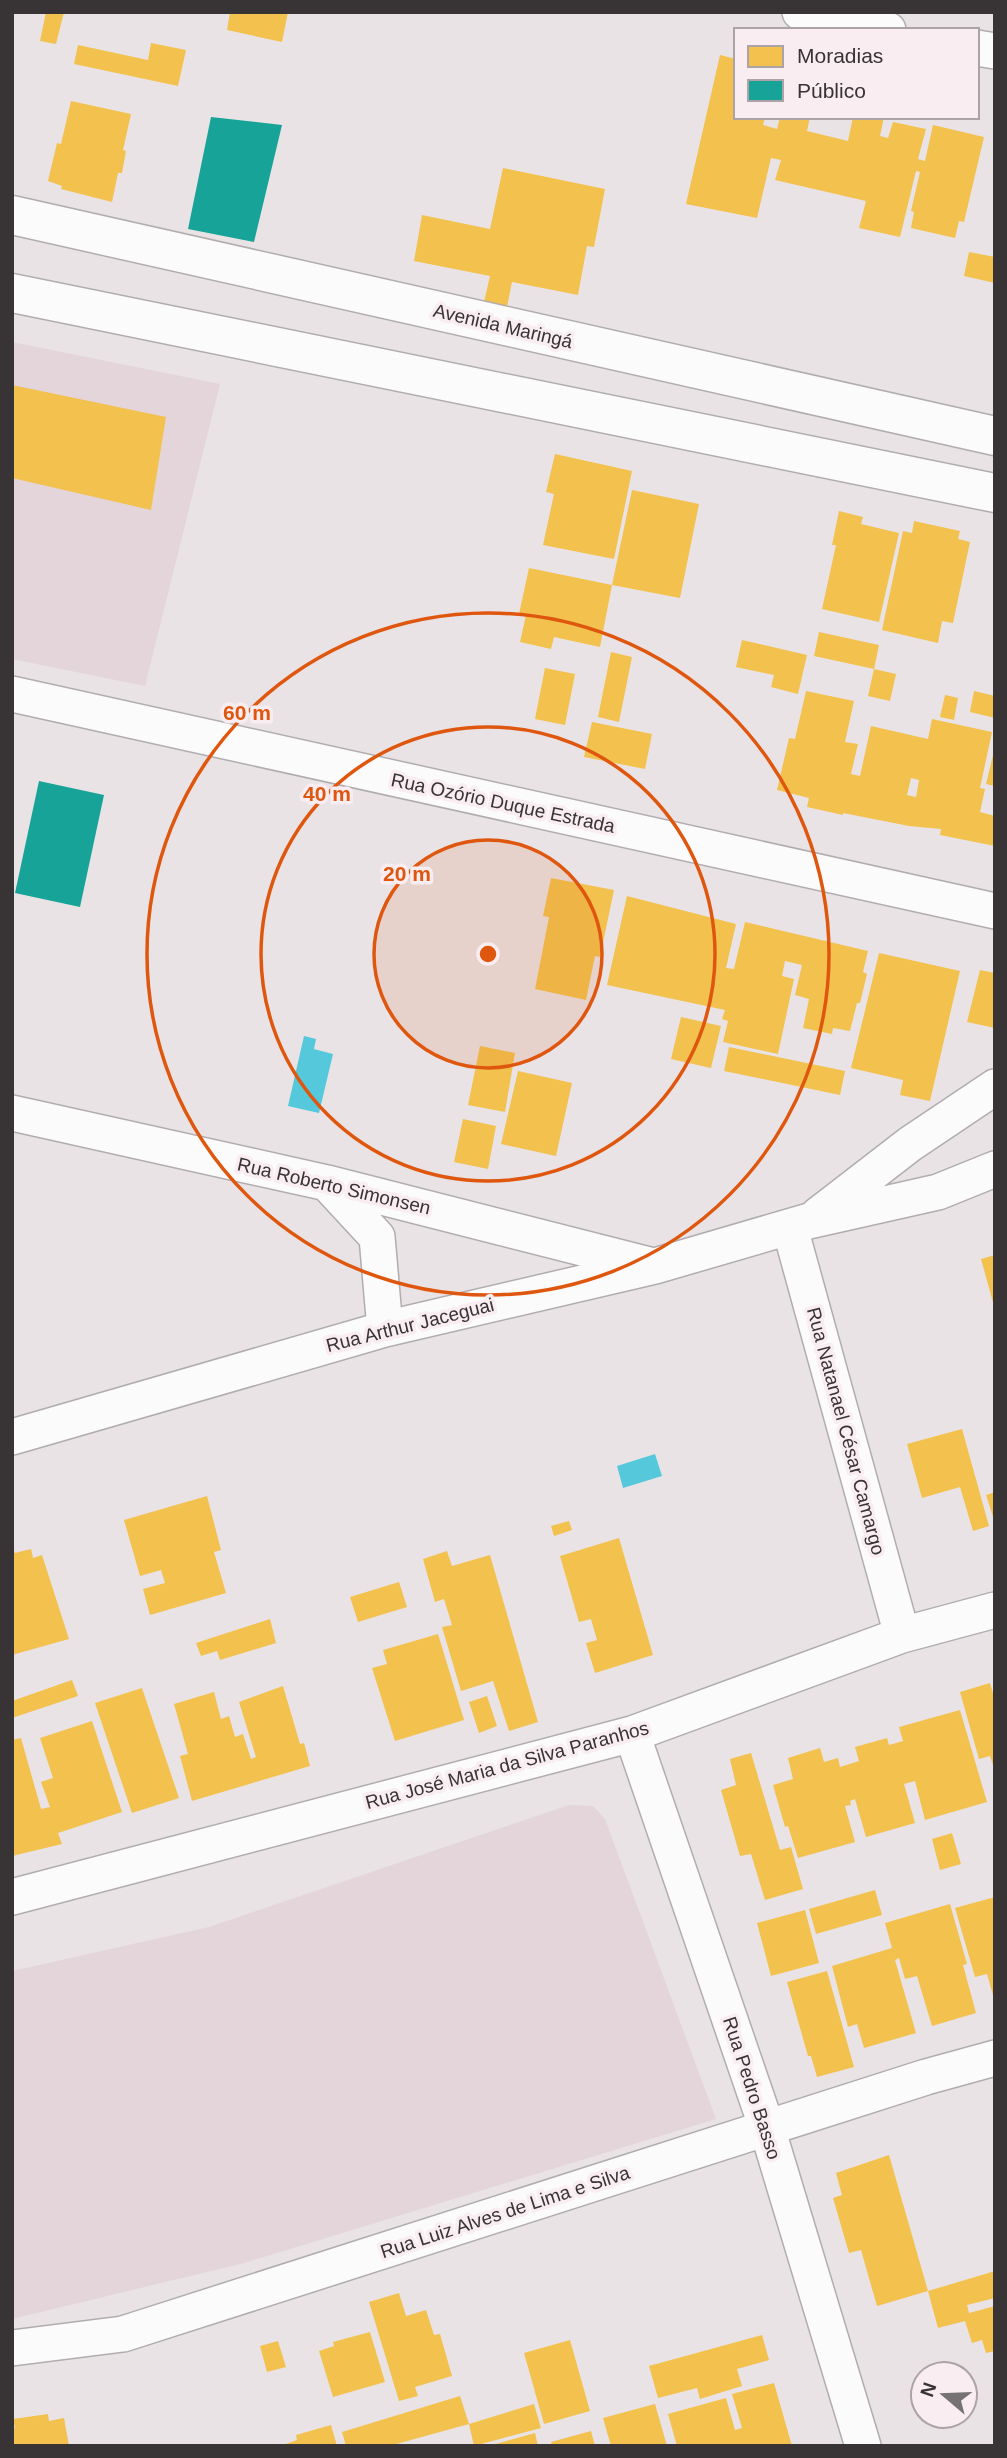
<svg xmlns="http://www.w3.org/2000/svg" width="1007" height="2458" font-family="Arial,sans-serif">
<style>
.built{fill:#e3d5da}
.water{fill:#55c8db}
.homes{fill:#f2c14e;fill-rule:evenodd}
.public{fill:#17a398}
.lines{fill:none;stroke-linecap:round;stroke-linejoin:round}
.minor-casing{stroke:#b1adae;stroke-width:38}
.secondary-casing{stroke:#b1adae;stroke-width:41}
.minor{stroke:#fcfbfb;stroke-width:35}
.secondary{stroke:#fcfbfb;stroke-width:38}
.ring{fill:none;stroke:#df570e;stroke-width:3.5}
.labels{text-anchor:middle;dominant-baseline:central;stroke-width:7;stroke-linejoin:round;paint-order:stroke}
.street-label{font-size:19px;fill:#383335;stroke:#f9edf1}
.centre{fill:#df570e;stroke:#f9edf1;stroke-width:3.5}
.ring-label{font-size:21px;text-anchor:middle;font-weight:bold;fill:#df570e;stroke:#f9edf1;stroke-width:7;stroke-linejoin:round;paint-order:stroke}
</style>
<rect width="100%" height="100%" fill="#e9e3e5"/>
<path class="built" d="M 12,342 L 220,384 L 145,686 L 12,659 Z
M 569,1805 L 593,1806 L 605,1819 L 716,2119 L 244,2263 L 12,2319 L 12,1971 L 209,1927 Z"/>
<path class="water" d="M 304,1036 L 316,1039 L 314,1049 L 333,1054 L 319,1113 L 288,1106 Z
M 655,1454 L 662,1476 L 623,1488 L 617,1466 Z"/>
<path class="homes" d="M 46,12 L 64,12 L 56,44 L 40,41 Z
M 230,12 L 288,12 L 282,42 L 227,30 Z
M 151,43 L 186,50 L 178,86 L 74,64 L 78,45 L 148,60 Z
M 720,55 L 736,59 L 736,117 L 765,117 L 763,125 L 777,129 L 780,117 L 810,117 L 807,131 L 848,141 L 853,117 L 884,117 L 880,136 L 888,138 L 893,122 L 926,129 L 918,159 L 925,161 L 933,125 L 984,137 L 964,222 L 959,221 L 955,238 L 911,228 L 914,212 L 911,211 L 920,172 L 916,171 L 900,237 L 859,228 L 866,201 L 775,180 L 781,160 L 771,158 L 757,218 L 686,204 Z
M 71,101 L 131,114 L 123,150 L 126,151 L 122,173 L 118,173 L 112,202 L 61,189 L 62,186 L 48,181 L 57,143 L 61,144 Z
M 503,168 L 605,189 L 594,247 L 587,246 L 578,295 L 512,282 L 507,307 L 484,302 L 490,276 L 414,261 L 422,215 L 490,229 Z
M 969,252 L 995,257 L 995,283 L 964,276 Z
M 12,385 L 166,417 L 151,510 L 12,478 Z
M 555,454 L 632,471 L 614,559 L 543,545 L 554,494 L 546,492 Z
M 632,490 L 699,504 L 680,598 L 612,585 Z
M 839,511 L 863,517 L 861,524 L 899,533 L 879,622 L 822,609 L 836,545 L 832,545 Z
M 914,521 L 960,531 L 958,539 L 970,542 L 953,623 L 942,621 L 938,643 L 882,630 L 903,531 L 912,533 Z
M 529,568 L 612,585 L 600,647 L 554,637 L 551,649 L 520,642 L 526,615 L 519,614 Z
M 819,632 L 879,645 L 874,669 L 814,656 Z
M 742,640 L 807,655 L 798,694 L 771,687 L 774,675 L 736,667 Z
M 611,652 L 632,657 L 619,722 L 598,717 Z
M 545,668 L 575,674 L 565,725 L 535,719 Z
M 874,669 L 896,674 L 890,701 L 868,696 Z
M 806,691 L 854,701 L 845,742 L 858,744 L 851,774 L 860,776 L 871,726 L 928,739 L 932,719 L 992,732 L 980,788 L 985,789 L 980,812 L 995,816 L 995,846 L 940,835 L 941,829 L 909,826 L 843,813 L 843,815 L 807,807 L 809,798 L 777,790 L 789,738 L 795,739 ZM 911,778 L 919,780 L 916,797 L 907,795 Z
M 974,691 L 995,696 L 995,718 L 970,712 Z
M 945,695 L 958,698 L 954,720 L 940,717 Z
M 592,722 L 652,734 L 645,769 L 584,757 Z
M 994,751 L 995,751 L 995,786 L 986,784 Z
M 551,878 L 614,890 L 600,957 L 595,956 L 586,1000 L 535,989 L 549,917 L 543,916 Z
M 627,896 L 736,924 L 726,968 L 734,969 L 745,922 L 868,951 L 863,972 L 867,974 L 860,1003 L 857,1003 L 850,1031 L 833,1028 L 832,1034 L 803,1028 L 809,999 L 795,995 L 802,965 L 785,961 L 782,976 L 794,979 L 778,1054 L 723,1042 L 728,1021 L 722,1019 L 725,1010 L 607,985 Z
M 879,953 L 960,971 L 930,1101 L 900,1095 L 903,1080 L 851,1068 Z
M 980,970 L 995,973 L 995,1028 L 967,1022 Z
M 681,1017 L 721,1026 L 711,1068 L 671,1059 Z
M 480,1046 L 515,1053 L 505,1112 L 468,1105 Z
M 729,1047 L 845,1071 L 840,1095 L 724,1071 Z
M 518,1071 L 572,1083 L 556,1156 L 501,1144 Z
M 463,1119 L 496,1126 L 488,1169 L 454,1162 Z
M 995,1255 L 995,1306 L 994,1306 L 981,1259 Z
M 962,1429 L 989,1526 L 973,1531 L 960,1487 L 922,1498 L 907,1444 Z
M 995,1492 L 995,1520 L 994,1520 L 986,1495 Z
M 207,1496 L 221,1550 L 214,1552 L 226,1593 L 150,1615 L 143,1589 L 165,1583 L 161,1570 L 140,1576 L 124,1520 Z
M 569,1521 L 572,1530 L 554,1536 L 551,1526 Z
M 619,1538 L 653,1655 L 595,1673 L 586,1643 L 597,1640 L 591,1619 L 579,1622 L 560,1556 Z
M 12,1546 L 15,1553 L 31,1549 L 33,1558 L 42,1555 L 69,1639 L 12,1655 Z
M 447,1551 L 452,1566 L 490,1555 L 538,1722 L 509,1731 L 493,1681 L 461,1691 L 442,1627 L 452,1625 L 444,1599 L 435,1602 L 423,1559 Z
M 399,1582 L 407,1607 L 358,1622 L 350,1597 Z
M 270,1619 L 276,1643 L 220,1660 L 217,1651 L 201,1656 L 196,1643 Z
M 438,1634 L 464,1720 L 395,1741 L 372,1668 L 387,1664 L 383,1650 Z
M 72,1680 L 78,1696 L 12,1718 L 12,1701 Z
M 990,1683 L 995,1700 L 994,1768 L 990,1756 L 979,1759 L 960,1692 Z
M 283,1686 L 300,1744 L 304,1743 L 310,1766 L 192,1801 L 180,1756 L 188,1754 L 174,1704 L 214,1692 L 221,1719 L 229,1716 L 235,1737 L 243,1734 L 251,1759 L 256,1757 L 239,1702 Z
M 142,1688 L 179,1798 L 132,1813 L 95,1703 Z
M 487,1696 L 497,1726 L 479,1733 L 469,1702 Z
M 960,1710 L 987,1802 L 925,1820 L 915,1781 L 904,1784 L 915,1823 L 866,1837 L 855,1799 L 850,1801 L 851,1805 L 845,1806 L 855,1842 L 798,1858 L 788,1826 L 785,1827 L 773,1785 L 793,1779 L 788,1758 L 820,1748 L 824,1762 L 838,1758 L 840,1767 L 859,1761 L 855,1747 L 887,1738 L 889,1745 L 903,1741 L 899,1727 Z
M 92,1721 L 122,1812 L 58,1833 L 62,1844 L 12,1856 L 12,1740 L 21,1738 L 41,1809 L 50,1807 L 41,1782 L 53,1778 L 40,1738 Z
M 751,1753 L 780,1850 L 791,1847 L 803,1889 L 765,1900 L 751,1854 L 740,1856 L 721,1790 L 736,1785 L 730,1759 Z
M 952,1833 L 961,1864 L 940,1870 L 932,1839 Z
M 875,1890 L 882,1915 L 816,1934 L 809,1909 Z
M 995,1897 L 995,1999 L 994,1999 L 987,1974 L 975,1977 L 955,1908 Z
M 950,1904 L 967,1964 L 963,1965 L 976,2013 L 932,2026 L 917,1976 L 905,1979 L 899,1958 L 895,1960 L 916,2033 L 864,2048 L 857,2024 L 848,2027 L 832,1966 L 892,1948 L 885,1923 Z
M 805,1910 L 819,1963 L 771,1976 L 757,1923 Z
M 827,1971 L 854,2067 L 817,2077 L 811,2056 L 808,2056 L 787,1982 Z
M 889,2155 L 928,2291 L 877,2306 L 861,2250 L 849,2253 L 833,2198 L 842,2195 L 836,2173 Z
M 995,2271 L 995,2298 L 967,2305 L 969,2313 L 995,2306 L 995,2351 L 986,2353 L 982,2340 L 972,2343 L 965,2321 L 938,2328 L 928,2291 Z
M 399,2293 L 406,2316 L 426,2310 L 434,2335 L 440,2334 L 452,2376 L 415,2387 L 418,2396 L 399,2401 L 369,2302 Z
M 370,2332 L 385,2382 L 333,2397 L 319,2351 L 334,2346 L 333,2342 Z
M 762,2335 L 769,2360 L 737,2369 L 742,2386 L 700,2399 L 697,2388 L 658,2398 L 649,2366 Z
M 570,2340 L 590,2411 L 544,2424 L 524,2353 Z
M 278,2341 L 286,2367 L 267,2372 L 260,2346 Z
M 774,2383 L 792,2446 L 677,2446 L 668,2414 L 726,2398 L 735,2430 L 742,2428 L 732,2394 Z
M 460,2396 L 469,2424 L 389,2446 L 346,2446 L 342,2432 Z
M 534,2404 L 541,2428 L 474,2446 L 469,2424 Z
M 655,2404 L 667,2446 L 611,2446 L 603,2418 Z
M 48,2414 L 49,2421 L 64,2418 L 69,2446 L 12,2446 L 12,2429 L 15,2428 L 13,2419 Z
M 331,2425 L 337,2446 L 280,2446 L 297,2440 L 296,2435 Z
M 591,2431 L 595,2446 L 552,2446 L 551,2442 Z
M 535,2433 L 538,2446 L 492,2446 L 492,2445 Z"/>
<path class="public" d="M 211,117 L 282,125 L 254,242 L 188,229 Z
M 39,781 L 104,795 L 80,907 L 15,893 Z"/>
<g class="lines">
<g class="minor-casing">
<path id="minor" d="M 800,12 L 888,30
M 977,48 L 995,51
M 12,694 L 995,911
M 12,1113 L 327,1183 L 649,1265
M 327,1183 L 377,1237 L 385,1329
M 818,1215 L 910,1144 L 995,1087
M 790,1228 L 902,1635
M 12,1437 L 385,1329 L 655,1266 L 809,1221 L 938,1192 L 995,1169
M 632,1734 L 767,2128 L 863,2446
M 12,1897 L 632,1734 L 902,1635 L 995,1610
M 12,2348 L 123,2334 L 926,2077 L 995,2058"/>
</g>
<g class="secondary-casing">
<path id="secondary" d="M 12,215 L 995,436
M 12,293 L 995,493"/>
</g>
<use href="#minor" class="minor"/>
<use href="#secondary" class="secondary"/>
</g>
<circle cx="488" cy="954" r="114" fill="#df570e" fill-opacity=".12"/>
<g class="ring">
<circle cx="488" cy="954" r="114"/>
<circle cx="488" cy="954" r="227"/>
<circle cx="488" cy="954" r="341"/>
</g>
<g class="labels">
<g class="street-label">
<text transform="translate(503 326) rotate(13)">Avenida Maringá</text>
<text transform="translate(503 803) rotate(12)">Rua Ozório Duque Estrada</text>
<text transform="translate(334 1186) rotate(13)">Rua Roberto Simonsen</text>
<text transform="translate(410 1325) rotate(-14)">Rua Arthur Jaceguai</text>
<text transform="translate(846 1431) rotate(75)">Rua Natanael César Camargo</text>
<text transform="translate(507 1765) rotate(-15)">Rua José Maria da Silva Paranhos</text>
<text transform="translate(752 2088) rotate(72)">Rua Pedro Basso</text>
<text transform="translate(505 2212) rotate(-18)">Rua Luiz Alves de Lima e Silva</text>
</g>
</g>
<circle cx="488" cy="954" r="10" class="centre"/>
<g class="ring-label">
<text x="247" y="720">60 m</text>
<text x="327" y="801">40 m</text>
<text x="407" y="881">20 m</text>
</g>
<rect width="1007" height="2458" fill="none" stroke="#383335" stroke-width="28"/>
<rect x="734" y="28" width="245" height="91" fill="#f9edf1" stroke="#aca3a6" stroke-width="2"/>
<rect x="748" y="46" width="35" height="21" fill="#f2c14e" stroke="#aca3a6" stroke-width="2"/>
<text x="797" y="63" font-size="21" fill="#383335">Moradias</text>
<rect x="748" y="80" width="35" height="21" fill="#17a398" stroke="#aca3a6" stroke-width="2"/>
<text x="797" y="98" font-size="21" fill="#383335">Público</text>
<g transform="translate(944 2395) rotate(289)"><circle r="33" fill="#f9edf1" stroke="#aca3a6" stroke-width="2"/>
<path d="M0-5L12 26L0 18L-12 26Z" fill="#767173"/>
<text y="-10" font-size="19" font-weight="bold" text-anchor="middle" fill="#383335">N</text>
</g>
</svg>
